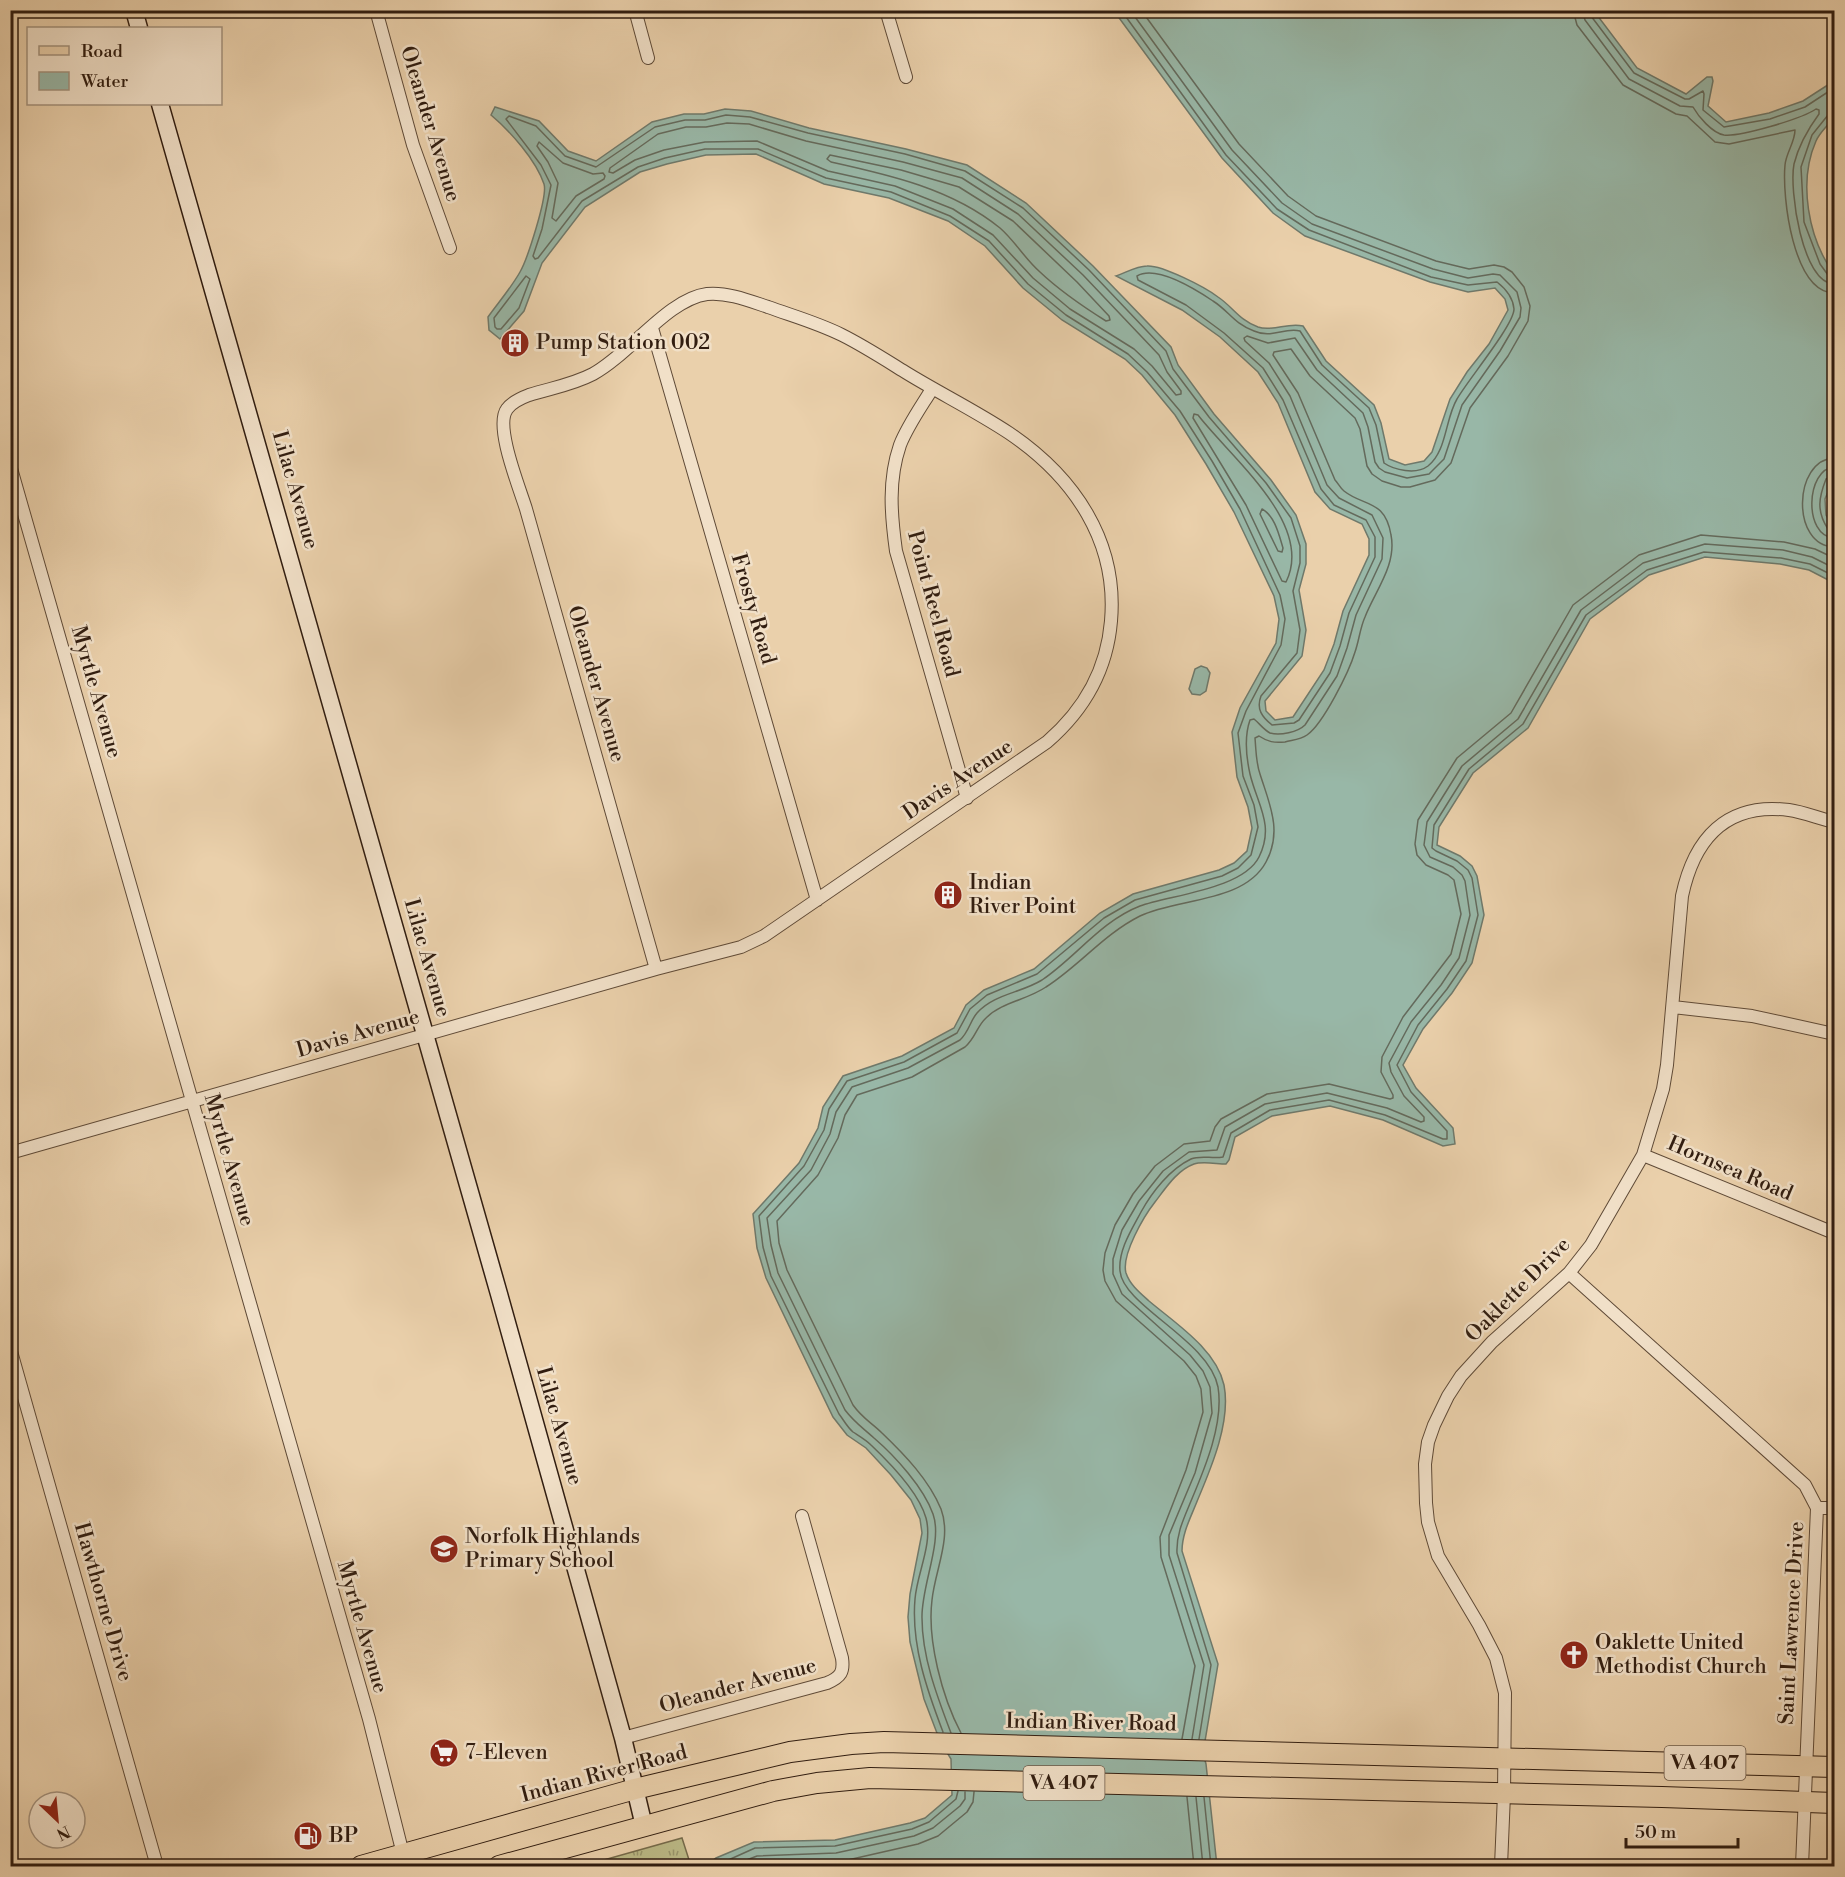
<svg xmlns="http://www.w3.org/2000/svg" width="1845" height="1877" font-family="'Libre Bodoni',serif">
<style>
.grass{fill:url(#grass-tufts);stroke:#766b4b;stroke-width:1.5}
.water{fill:#98b7a7;stroke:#6f796b;stroke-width:1.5}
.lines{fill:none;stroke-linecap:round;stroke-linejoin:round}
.shore{stroke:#646a5c;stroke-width:1.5}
.street-casing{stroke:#5f4a37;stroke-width:14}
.secondary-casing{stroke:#311d10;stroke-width:19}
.primary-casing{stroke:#311d10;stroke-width:22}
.street{stroke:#f1e0c8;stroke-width:12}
.secondary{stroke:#f1e0c8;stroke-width:16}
.primary{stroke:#ead0ab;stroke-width:20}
.labels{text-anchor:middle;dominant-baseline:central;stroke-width:5;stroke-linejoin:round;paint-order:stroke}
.shield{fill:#f1e0c8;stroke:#6b5847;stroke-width:1.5}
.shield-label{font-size:20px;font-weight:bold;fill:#311d10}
.street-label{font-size:21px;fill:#311d10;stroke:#f1e0c8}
.poi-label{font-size:21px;fill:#311d10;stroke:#f1e0c8;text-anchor:start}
</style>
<defs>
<pattern id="grass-tufts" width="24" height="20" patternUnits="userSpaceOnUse" patternTransform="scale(1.5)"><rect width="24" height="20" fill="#bbb986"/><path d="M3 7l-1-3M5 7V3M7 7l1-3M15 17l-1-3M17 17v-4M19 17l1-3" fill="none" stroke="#99966c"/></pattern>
</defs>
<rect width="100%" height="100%" fill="#ead0ab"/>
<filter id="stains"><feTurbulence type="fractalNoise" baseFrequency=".00333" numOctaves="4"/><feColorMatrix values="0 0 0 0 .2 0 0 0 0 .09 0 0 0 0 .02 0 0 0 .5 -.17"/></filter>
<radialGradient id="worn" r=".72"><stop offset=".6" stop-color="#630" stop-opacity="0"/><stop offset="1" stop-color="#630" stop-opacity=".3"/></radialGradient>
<path class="grass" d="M 682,1838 L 691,1866 L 594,1866 L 593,1863 Z"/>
<path class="water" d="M 1114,11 L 1594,11 L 1637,68 L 1686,94 L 1707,77 L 1712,77 L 1713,81 L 1708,106 L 1726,122 L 1769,113 L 1803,101 L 1834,81 C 1834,92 1838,110 1833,118 C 1828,126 1820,132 1816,141 C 1798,182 1808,238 1834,274 L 1834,478 L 1825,499 L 1826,515 L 1834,529 L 1834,583 L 1809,570 L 1780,564 L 1705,557 L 1649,575 L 1590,619 L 1528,728 L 1473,773 L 1439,827 L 1437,845 L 1460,856 L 1472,866 L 1477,876 L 1484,915 L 1472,963 L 1452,993 L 1423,1029 L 1403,1065 L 1416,1088 L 1453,1128 L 1455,1144 L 1443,1146 L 1383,1120 L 1330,1106 L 1272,1116 L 1235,1137 L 1229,1160 L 1226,1164 C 1217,1164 1202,1161 1194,1164 C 1177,1170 1165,1189 1155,1202 C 1144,1216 1121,1255 1126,1273 C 1130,1285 1140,1293 1149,1301 C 1175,1323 1216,1349 1224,1385 C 1231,1421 1212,1466 1198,1499 C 1191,1517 1182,1533 1182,1551 L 1218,1664 L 1203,1753 L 1206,1764 L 1217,1866 L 706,1866 L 716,1858 L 754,1842 L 835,1840 L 910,1823 L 925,1818 L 952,1795 L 951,1759 L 940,1741 L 924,1699 L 910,1642 L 908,1617 L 910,1594 L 922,1533 L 920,1519 L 911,1500 L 891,1475 L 866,1448 L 847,1435 L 833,1417 L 766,1278 L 757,1248 L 753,1214 L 799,1163 L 818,1128 L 823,1107 L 843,1076 L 902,1056 L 954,1028 L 966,1005 L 984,990 L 1034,969 L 1100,913 L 1133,894 L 1219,870 L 1234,863 L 1247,851 L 1252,828 L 1248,807 L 1237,777 L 1232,732 L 1240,708 L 1276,643 L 1279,619 L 1274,596 L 1234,512 L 1206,464 L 1175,415 L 1142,375 L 1125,359 L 1062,320 L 1023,288 L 985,246 L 948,221 L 889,198 L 824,184 L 756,154 L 706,155 L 667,164 L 640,172 L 585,207 L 542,263 L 524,311 L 500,339 L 489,330 L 488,317 C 498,303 511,288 520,272 C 527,260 548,196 544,184 C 536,160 510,131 491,115 L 495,107 L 539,121 L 568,151 L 596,161 L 652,122 L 684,114 L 704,114 L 725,109 L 751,111 L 809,128 L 906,149 L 967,165 L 1026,203 L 1093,266 L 1171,347 L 1178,365 L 1214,414 L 1271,480 L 1296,515 L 1306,544 L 1306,564 L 1299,590 L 1306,630 L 1302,656 L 1265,701 L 1266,711 L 1275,720 L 1293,717 L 1324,670 L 1334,644 L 1343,611 L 1369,555 L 1369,539 L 1362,524 L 1330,509 L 1315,492 L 1278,403 L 1258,372 L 1220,337 L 1182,310 L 1116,276 C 1125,273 1137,266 1147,266 C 1162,265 1205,287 1218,297 C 1233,307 1239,320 1258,327 C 1273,332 1288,322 1303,326 L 1326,361 L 1374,405 L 1381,423 L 1389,459 L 1405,465 L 1424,461 L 1432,452 L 1450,399 L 1467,372 L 1489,344 L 1508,310 L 1505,299 L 1495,288 L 1468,292 L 1430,282 L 1305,236 L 1273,213 L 1222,158 Z
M 1201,666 L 1207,668 L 1210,673 L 1206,691 L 1200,695 L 1192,694 L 1189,689 L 1195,669 Z"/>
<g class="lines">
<path class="shore" d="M 1573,10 L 1577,25 L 1623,85 L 1676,114 L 1687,116 L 1715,142 L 1729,144 L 1795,130 C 1795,142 1786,153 1785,165 C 1782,197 1793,292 1834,293
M 1582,10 L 1585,20 L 1629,79 L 1680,106 L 1693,107 C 1698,116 1712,133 1724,135 C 1740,137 1801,119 1816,109 L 1819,110 L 1819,114 C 1808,129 1799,144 1794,164 C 1789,189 1802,283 1834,284
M 1590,10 L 1591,16 L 1634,73 L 1685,99 L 1689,99 L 1703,91 L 1704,94 L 1703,110 L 1724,127 L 1770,119 L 1805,107 L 1834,88
M 1834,113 L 1828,115 L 1812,135 L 1801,167 L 1804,222 L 1820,264 L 1828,275 L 1834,277
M 727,123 L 749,124 L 806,141 L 903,162 L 962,178 L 1018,214 L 1083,275 L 1159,355 L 1167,372 L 1181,391 L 1181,394 L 1176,395 L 1152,366 L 1134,349 L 1070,309 L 1033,278 L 993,235 L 953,209 L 895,186 L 828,171 L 757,141 L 705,142 L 664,150 L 635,160 L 613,173 L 609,172 L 610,168 L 658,134 L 686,127 L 706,127 Z
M 539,142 L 563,163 L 593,174 L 603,173 L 605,176 L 604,179 L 576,196 L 556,221 L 552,218 L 558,183 L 548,162 L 537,146 Z
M 830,155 L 901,170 L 959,187 L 1013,221 L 1077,282 L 1109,316 L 1110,320 L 1106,321 C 1082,306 1060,291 1040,272 C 1025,259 1015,241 1000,228 C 952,189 890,175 831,162 L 827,159 Z
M 526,276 L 530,279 L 519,308 L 501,329 L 497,329 L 495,327 L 494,318 Z
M 1194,414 L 1198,415 C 1230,457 1315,524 1286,582 L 1282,581 L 1246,505 L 1193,418 Z
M 1834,458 C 1793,460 1791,546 1834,547
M 1834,467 C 1806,469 1803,536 1834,538
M 1834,475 L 1826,479 C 1819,497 1816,511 1828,529 L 1834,531
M 1262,509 C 1275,516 1279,535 1283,548 L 1282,552 L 1278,551 L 1260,514 Z
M 943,1732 C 927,1690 911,1645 915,1599 C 917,1573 933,1544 926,1518 C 919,1493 890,1463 871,1445 C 866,1440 859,1436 853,1432 C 847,1427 843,1419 839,1414 L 771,1276 L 763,1247 L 759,1216 L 804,1166 L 824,1130 L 829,1109 L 847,1081 L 904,1062 L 957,1033 L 970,1009 L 987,995 L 1037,974 L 1104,918 L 1135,900 L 1222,876 L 1238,868 L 1251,855 L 1258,827 L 1254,805 L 1243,776 L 1238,733 L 1246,711 L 1281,645 L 1285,619 L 1280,595 L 1240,509 L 1212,461 L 1180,411 L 1147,372 L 1128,354 L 1066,315 L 1028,284 L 989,241 L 950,216 L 891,192 L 826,178 L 758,149 L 705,149 L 665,158 L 638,167 L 582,201 L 538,258 L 535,259 L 533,256 L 542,229 L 551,185 L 541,165 L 506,119 L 509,116 L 536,126 L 565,156 L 596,167 L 655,127 L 685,120 L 705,120 L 726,115 L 750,117 L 808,133 L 905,154 L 965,171 L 1023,208 L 1089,270 L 1166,351 L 1173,369 L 1209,417 L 1266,483 L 1291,518 L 1300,546 L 1300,563 L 1293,591 L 1300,630 L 1297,653 L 1261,696 C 1256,709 1262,717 1272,725 L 1294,723 L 1299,720 L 1330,673 L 1340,646 L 1349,613 L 1375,557 L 1375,537 L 1366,520 L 1334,505 L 1321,489 L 1283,400 L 1263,368 L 1224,333 L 1186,305 L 1138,280 L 1137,276 C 1156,265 1195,289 1213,301 C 1229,311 1233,323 1254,331 C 1272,339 1284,327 1300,331 L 1322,365 L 1369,408 L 1376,425 L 1384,463 C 1394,470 1416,475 1428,466 C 1447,451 1445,419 1457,399 C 1467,381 1514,325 1514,309 C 1513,297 1506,289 1497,282 L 1468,285 L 1431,277 L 1309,230 L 1277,209 L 1226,155 L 1121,10
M 951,1733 C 937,1696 922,1657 922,1618 C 921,1586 943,1542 933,1514 C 924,1488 895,1456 874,1438 C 862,1427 855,1423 845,1410 L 778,1273 L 771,1245 L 767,1218 L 811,1170 L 830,1134 L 836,1112 L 852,1087 L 908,1068 L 960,1040 C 969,1032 970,1021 977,1013 C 994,994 1021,993 1042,980 C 1075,958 1101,921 1140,906 C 1171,895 1243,889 1259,857 C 1275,825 1257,804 1250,774 C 1246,756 1244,737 1250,720 L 1254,719 C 1259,723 1264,730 1270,733 C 1280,736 1298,732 1305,725 L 1337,676 L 1347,648 L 1356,615 L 1382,559 L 1383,538 L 1372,515 L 1339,498 L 1327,485 L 1290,396 L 1269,363 L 1245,341 L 1244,338 L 1247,336 L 1268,343 L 1295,338 L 1317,370 L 1363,413 L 1368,427 L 1375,462 L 1379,468 L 1385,472 L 1407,478 L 1429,474 L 1444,459 L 1462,405 L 1500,351 L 1520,317 L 1521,308 L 1517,292 L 1500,275 L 1493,274 L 1468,278 L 1433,269 L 1312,224 L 1282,203 L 1232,150 L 1130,10
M 961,1733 C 942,1697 927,1640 932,1600 C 935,1570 952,1538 941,1509 C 929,1480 905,1455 882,1433 C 871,1422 863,1419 853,1405 L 787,1270 L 779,1243 L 777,1221 L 818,1175 L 838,1138 L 845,1115 L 857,1095 L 912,1077 L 965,1047 C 975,1039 977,1026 986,1018 C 1002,1002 1027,1000 1046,987 C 1079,966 1104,934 1140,916 C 1177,898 1244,903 1266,862 C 1283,831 1269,803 1260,774 C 1256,763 1256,750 1255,738 L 1259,736 C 1268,742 1274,743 1285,742 C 1292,740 1300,740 1307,735 C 1323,724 1349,672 1355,652 C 1359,641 1360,628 1365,617 C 1375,591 1397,565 1391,535 C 1385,499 1364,507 1344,491 C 1340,488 1338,483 1335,480 L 1298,393 L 1273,355 L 1274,352 L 1291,349 L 1310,376 L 1355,418 L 1360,429 L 1367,466 L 1372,474 L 1382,481 L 1401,487 L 1410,487 L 1435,480 L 1451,463 L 1470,408 L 1508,356 L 1528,321 L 1530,306 L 1524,287 L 1512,272 L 1504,267 L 1494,265 L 1469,269 L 1436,261 L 1316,216 L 1288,196 L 1239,144 L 1141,10
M 1182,1739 L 1195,1666 L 1161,1557 L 1160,1537 L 1186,1470 L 1203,1412 L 1201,1389 L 1196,1376 L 1184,1361 L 1116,1301 L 1105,1281 L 1103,1270 L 1105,1253 L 1115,1225 L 1133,1194 L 1155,1166 L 1184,1144 L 1210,1141 L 1215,1127 L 1221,1119 L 1267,1094 L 1329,1084 L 1390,1099 L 1393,1098 L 1393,1095 L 1381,1072 L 1382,1057 L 1403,1017 L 1451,954 L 1461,914 L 1454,880 L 1448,875 L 1426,865 L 1417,855 L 1415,844 L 1418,820 L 1457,758 L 1511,713 L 1573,605 L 1639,555 L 1701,535 L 1784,542 L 1815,549 L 1834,558
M 1192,1739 L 1204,1665 L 1169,1555 L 1169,1535 L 1195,1473 L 1212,1413 L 1210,1387 L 1203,1371 L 1190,1355 L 1122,1294 L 1113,1274 L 1113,1259 L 1122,1230 L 1139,1201 L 1163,1171 L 1189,1152 L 1217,1150 L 1225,1127 L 1265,1104 L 1327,1093 L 1387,1108 L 1421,1122 L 1424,1121 L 1424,1117 L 1404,1096 L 1391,1072 L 1389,1063 L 1411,1022 L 1441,985 L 1459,958 L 1470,915 L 1465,881 L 1462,875 L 1453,867 L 1430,857 L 1424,845 L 1427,822 L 1462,766 L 1518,719 L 1581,610 L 1643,563 L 1705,544 L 1783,550 L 1812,557 L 1834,568
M 1199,1739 L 1211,1665 L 1177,1553 C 1176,1534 1184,1518 1191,1501 C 1205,1468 1224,1423 1218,1387 C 1209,1340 1123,1306 1120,1271 C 1118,1250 1132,1229 1141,1212 C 1152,1192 1170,1169 1191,1159 C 1200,1155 1213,1159 1223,1157 L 1231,1133 L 1270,1110 L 1329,1100 L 1385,1115 L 1443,1139 L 1447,1139 L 1447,1131 L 1411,1092 L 1397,1065 L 1418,1025 L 1447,989 L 1466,961 L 1478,915 L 1472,878 L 1468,870 L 1457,861 L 1436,851 L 1432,848 L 1434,825 L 1469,769 L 1523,724 L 1586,615 L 1647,570 L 1704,552 L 1781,558 L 1810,564 L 1834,576
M 1187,1797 L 1194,1866
M 1196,1797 L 1203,1866
M 1204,1797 L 1211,1866
M 715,1866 L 755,1848 L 835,1846 L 912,1829 L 929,1822 L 956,1799 L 958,1791
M 731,1866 L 757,1856 L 836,1853 L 914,1836 L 933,1828 L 960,1806 L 965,1799 L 965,1792
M 755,1866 L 839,1862 L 918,1844 L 938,1836 L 967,1812 L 973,1802 L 974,1792"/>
<g class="street-casing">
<path id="street" d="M 376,10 L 413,145 L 450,248
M 635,10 L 648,58
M 886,10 L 906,77
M 652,328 L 817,900
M 932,389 C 921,407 908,425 900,445 C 888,480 891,515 896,551 L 967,798
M 10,465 L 369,1719 L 406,1866
M 1673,1007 L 1752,1016 L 1834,1034
M 10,1153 L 656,969 L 741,947 L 764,936 L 1047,742 C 1084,710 1107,670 1111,621 C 1118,541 1074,477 1009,433 C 976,411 939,393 905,372 C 884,359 864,346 842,335 C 818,323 793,316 768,307 C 750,301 728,292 707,294 C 668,299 630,354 593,374 C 572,385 551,388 529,395 C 521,398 512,402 507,409 C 494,426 520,489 526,509 L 656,969
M 1643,1155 L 1834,1233
M 1569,1273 L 1805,1485 L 1817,1508 L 1802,1866
M 10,1348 L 157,1866
M 1817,1508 L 1834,1508
M 623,1738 L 827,1683 C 841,1677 844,1672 842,1658 L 802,1516
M 1501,1866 L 1504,1794 L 1505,1693 L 1496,1658 L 1479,1625 L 1438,1556 L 1428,1522 L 1426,1503 L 1425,1464 L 1428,1442 L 1434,1425 L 1448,1396 L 1461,1376 L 1492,1342 L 1569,1273 L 1591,1245 L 1643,1155 L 1663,1089 L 1667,1065 L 1682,896 C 1694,839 1726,802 1789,810 C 1804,812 1820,819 1834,822"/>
</g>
<g class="secondary-casing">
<path id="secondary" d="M 134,10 L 139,28
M 160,104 L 499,1294 L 623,1738 L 644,1826"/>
</g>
<g class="primary-casing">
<path id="primary" d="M 361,1866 L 635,1789 L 740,1764 L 790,1752 L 851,1744 L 884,1742 L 1834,1767
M 499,1866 L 773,1791 L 817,1783 L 870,1778 L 1662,1797 L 1834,1803"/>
</g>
<use href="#street" class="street"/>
<use href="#secondary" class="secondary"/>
<use href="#primary" class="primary"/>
</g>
<defs>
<g id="building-disc" transform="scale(1.5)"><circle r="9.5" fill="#8f2418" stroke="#f1e0c8"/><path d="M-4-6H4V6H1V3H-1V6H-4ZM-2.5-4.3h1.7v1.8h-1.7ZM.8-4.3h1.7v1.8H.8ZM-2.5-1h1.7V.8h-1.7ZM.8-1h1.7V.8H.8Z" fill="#fff"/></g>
<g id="school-disc" transform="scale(1.5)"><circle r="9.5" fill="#8f2418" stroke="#f1e0c8"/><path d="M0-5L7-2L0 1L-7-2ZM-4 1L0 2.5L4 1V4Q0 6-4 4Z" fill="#fff"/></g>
<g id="church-disc" transform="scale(1.5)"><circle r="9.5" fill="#8f2418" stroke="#f1e0c8"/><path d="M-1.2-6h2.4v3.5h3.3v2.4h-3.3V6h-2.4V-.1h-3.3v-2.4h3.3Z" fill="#fff"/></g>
<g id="supermarket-disc" transform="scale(1.5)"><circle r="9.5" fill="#8f2418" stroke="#f1e0c8"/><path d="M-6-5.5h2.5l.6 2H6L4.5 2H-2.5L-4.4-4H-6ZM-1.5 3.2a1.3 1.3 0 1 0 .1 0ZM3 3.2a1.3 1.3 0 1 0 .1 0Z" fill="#fff"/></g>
<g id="fuel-disc" transform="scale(1.5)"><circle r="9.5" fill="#8f2418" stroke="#f1e0c8"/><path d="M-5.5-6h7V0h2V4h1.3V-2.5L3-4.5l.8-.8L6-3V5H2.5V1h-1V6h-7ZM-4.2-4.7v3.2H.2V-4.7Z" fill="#fff"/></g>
</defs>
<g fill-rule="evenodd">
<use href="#building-disc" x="515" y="343"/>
<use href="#building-disc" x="948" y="895"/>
<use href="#school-disc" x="444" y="1549"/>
<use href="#church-disc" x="1574" y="1655"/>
<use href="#supermarket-disc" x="444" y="1753"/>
<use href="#fuel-disc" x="308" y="1836"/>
</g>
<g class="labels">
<g class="shield">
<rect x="1664.5" y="1746" width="81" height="34" rx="4.5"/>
<rect x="1023.5" y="1766" width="81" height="34" rx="4.5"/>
</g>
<g class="shield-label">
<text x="1705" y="1763">VA 407</text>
<text x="1064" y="1783">VA 407</text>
</g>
<g class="street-label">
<text transform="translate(430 124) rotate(73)">Oleander Avenue</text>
<text transform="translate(295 490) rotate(74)">Lilac Avenue</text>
<text transform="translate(933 604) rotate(75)">Point Reel Road</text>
<text transform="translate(753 609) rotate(74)">Frosty Road</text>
<text transform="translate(596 684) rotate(74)">Oleander Avenue</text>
<text transform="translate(96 692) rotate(74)">Myrtle Avenue</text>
<text transform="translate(958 780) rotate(-34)">Davis Avenue</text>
<text transform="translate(427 958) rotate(74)">Lilac Avenue</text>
<text transform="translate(358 1034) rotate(-16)">Davis Avenue</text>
<text transform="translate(229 1160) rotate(74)">Myrtle Avenue</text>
<text transform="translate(1730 1169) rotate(23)">Hornsea Road</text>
<text transform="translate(1518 1290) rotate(-45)">Oaklette Drive</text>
<text transform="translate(559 1426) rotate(74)">Lilac Avenue</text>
<text transform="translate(103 1602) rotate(74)">Hawthorne Drive</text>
<text transform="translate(1792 1623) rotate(-87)">Saint Lawrence Drive</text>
<text transform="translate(362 1627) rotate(74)">Myrtle Avenue</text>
<text transform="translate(738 1686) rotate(-15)">Oleander Avenue</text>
<text transform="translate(1091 1723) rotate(1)">Indian River Road</text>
<text transform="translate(604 1774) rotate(-15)">Indian River Road</text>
</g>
<g class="poi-label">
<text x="536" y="343">Pump Station 002</text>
<text x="969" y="883">Indian<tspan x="969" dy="24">River Point</tspan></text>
<text x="465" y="1537">Norfolk Highlands<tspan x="465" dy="24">Primary School</tspan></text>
<text x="1595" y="1643">Oaklette United<tspan x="1595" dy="24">Methodist Church</tspan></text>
<text x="465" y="1753">7-Eleven</text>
<text x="329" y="1836">BP</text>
</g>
</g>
<rect width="1845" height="1877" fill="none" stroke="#ead0ab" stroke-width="36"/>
<rect x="12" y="12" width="1821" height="1853" fill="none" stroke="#311d10" stroke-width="3"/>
<rect x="18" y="18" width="1809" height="1841" fill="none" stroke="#311d10" stroke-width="1.5"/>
<rect x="27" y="27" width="195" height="78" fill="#f1e0c8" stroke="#a4927e" stroke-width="1.5"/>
<rect x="39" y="46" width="30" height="9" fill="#ead0ab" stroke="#a4927e" stroke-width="1.5"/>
<text x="81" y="57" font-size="18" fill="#311d10">Road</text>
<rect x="39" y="72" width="30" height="18" fill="#98b7a7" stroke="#a4927e" stroke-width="1.5"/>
<text x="81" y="87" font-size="18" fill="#311d10">Water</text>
<g transform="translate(57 1820) rotate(154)"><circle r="28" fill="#f1e0c8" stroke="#a4927e" stroke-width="1.5"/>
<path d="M0-4.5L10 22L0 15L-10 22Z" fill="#8f2418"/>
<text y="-9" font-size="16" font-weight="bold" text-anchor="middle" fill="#311d10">N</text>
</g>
<path d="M1626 1838v9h112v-9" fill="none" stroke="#311d10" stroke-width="3"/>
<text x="1635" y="1838" font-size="18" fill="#311d10" stroke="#f1e0c8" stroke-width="4.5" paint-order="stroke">50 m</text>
<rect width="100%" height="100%" filter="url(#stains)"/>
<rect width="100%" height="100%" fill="url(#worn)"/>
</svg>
